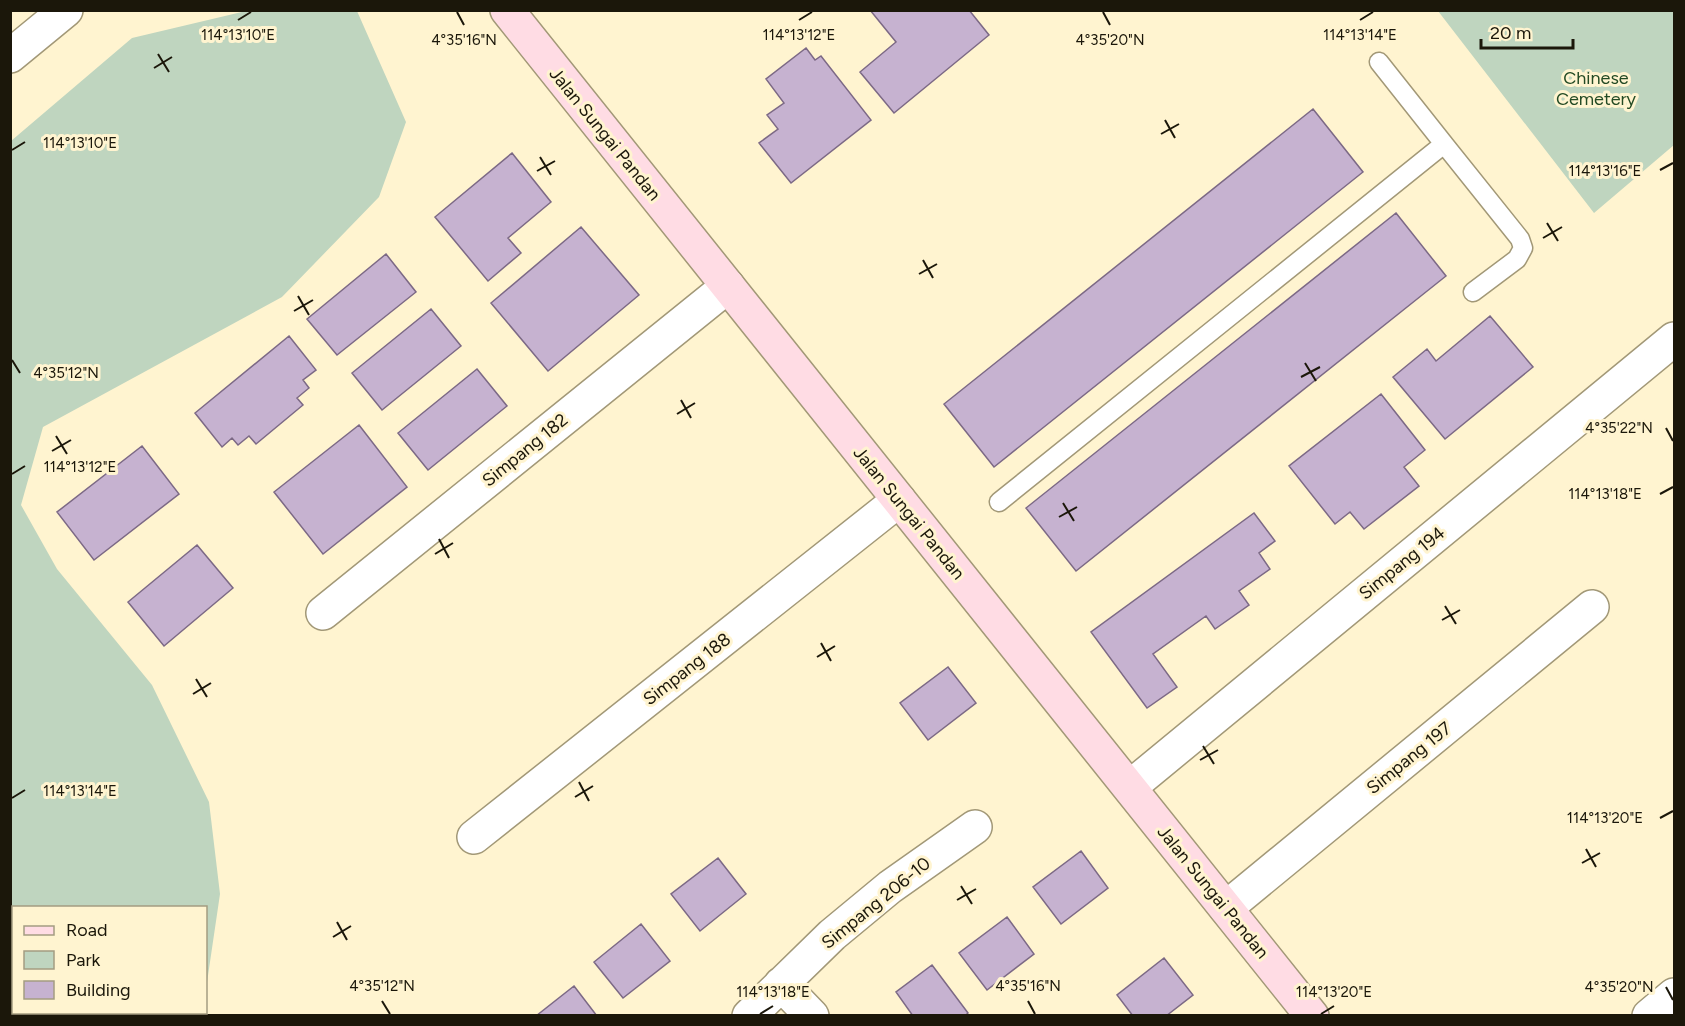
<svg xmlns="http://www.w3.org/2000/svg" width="1685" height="1026" font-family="Figtree,sans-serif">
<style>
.green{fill:#bfd5bf}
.building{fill:#c6b2d0;stroke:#7c6985;stroke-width:1.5}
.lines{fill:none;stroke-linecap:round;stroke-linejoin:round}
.lane-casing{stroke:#a29877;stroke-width:21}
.street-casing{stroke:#a29877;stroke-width:36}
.secondary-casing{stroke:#a29877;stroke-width:36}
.lane{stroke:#fff;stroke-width:18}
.street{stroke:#fff;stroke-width:33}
.secondary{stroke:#ffdce4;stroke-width:33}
.ticks{fill:none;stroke:#1b170a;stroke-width:2}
.labels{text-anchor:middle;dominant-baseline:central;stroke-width:6;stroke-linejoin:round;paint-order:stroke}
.park-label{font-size:18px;fill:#234a24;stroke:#fff4d0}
.street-label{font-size:18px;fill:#1b170a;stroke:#fff4d0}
.ticks-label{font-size:15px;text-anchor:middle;fill:#1b170a;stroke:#fff4d0;stroke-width:6;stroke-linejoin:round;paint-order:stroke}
</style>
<rect width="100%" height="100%" fill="#fff4d0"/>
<path class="green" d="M 246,11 L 357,11 L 406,122 L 379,197 L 282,297 L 43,427 L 21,505 L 57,569 L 152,685 L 209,802 L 220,894 L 206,989 L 206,908 L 14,908 L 14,1012 L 200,1013 L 198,1016 L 11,1015 L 11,141 L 132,38 Z
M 1438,11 L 1674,11 L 1674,145 L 1594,213 Z"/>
<path class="building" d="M 870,10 L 969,10 L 989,35 L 894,113 L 860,72 L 896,42 Z
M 806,48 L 815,60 L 821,56 L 871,120 L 791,183 L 759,143 L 778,129 L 767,115 L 784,103 L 766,79 Z
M 1313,109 L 1363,172 L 994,467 L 944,404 Z
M 512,153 L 551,202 L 508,238 L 521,253 L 488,281 L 435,217 Z
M 1396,213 L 1446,276 L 1076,571 L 1026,508 Z
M 581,227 L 639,295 L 548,371 L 491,303 Z
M 386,254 L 416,292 L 337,355 L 307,319 Z
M 431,309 L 461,346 L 382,410 L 352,373 Z
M 1490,316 L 1533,367 L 1445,439 L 1393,377 L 1427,349 L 1436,361 Z
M 289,336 L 316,370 L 303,380 L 309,388 L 297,398 L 303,405 L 256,444 L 249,436 L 238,445 L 232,438 L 222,447 L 195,413 Z
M 477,369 L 507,406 L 428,470 L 398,433 Z
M 1381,394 L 1425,450 L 1404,467 L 1419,486 L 1364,529 L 1350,512 L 1335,524 L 1289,466 Z
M 359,425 L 407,487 L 323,554 L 274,492 Z
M 142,446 L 179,494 L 94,560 L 57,512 Z
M 1254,513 L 1275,541 L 1259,553 L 1270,569 L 1239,591 L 1249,605 L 1215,629 L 1206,616 L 1153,654 L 1177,687 L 1147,708 L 1091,632 Z
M 197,545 L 233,588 L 164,646 L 128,602 Z
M 948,667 L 976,703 L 928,740 L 900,703 Z
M 1081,851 L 1108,888 L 1061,924 L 1033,887 Z
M 718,858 L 746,894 L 700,931 L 671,894 Z
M 1007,917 L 1034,954 L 987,990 L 959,953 Z
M 641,924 L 670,961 L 623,998 L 594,962 Z
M 1164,958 L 1193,995 L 1166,1016 L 1133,1016 L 1117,995 Z
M 932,965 L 968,1013 L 965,1016 L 913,1016 L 896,992 Z
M 574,986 L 597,1016 L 536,1016 Z"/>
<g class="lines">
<g class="lane-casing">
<path id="lane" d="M 1379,62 L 1444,144
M 999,502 L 1444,144 L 1520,239 L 1523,248 L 1517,259 L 1473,292"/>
</g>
<g class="street-casing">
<path id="street" d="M 10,56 L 66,10
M 323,613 L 728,286
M 1130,787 L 1674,339
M 474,837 L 899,500
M 1226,908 L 1592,607
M 781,984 L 812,1016
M 749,1016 L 832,935 L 890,887 L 975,827
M 1649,1016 L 1674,995"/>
</g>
<g class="secondary-casing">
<path id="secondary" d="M 507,10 L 1312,1016"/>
</g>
<use href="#lane" class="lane"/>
<use href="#street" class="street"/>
<use href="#secondary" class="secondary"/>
</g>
<path class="ticks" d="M 457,12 L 464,25M 1103,12 L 1110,25M 238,20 L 251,12M 799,20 L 812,12M 1360,20 L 1373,12M 158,54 L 169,72M 154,68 L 172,57M 1165,120 L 1175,138M 1161,134 L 1179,124M 12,150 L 25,142M 540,157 L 551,175M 1660,170 L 1673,163M 537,171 L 555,161M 1547,223 L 1558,241M 1543,238 L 1562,227M 923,260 L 933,278M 919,274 L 937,264M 298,296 L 309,315M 294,311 L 313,300M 12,360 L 20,373M 1305,363 L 1316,381M 1301,377 L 1320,367M 681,400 L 691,418M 677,414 L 695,403M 1666,428 L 1673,441M 56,436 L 67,454M 52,451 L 71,440M 12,474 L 25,466M 1660,494 L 1673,487M 1063,503 L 1074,521M 1059,517 L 1077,507M 439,539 L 449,558M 435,554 L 453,543M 1445,606 L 1456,624M 1442,620 L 1460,610M 821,643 L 831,661M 817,657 L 835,646M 196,679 L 207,697M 193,694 L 211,683M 1203,746 L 1214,764M 1200,760 L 1218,750M 579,782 L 589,801M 575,797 L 593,786M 12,798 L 25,790M 1660,818 L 1673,811M 1586,849 L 1596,867M 1582,863 L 1600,853M 961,886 L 972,904M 957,900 L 976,889M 337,922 L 347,940M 333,937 L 351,926M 1666,987 L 1673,1000M 382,1001 L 390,1014M 1028,1001 L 1035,1014M 760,1014 L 773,1006M 1321,1014 L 1334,1006"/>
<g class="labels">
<g class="park-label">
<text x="1596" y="78">Chinese<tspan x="1596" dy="21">Cemetery</tspan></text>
</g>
<g class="street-label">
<text transform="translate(605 134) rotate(51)">Jalan Sungai Pandan</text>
<text transform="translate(525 450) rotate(-39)">Simpang 182</text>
<text transform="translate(909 513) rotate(51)">Jalan Sungai Pandan</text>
<text transform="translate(1402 563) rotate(-39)">Simpang 194</text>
<text transform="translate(687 669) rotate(-38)">Simpang 188</text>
<text transform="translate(1409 758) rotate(-39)">Simpang 197</text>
<text transform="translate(1213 892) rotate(51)">Jalan Sungai Pandan</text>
<text transform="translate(876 903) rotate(-39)">Simpang 206-10</text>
</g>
</g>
<g class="ticks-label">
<text x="238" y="40">114°13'10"E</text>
<text x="799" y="40">114°13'12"E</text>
<text x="1360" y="40">114°13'14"E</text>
<text x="464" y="45">4°35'16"N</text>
<text x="1110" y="45">4°35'20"N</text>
<text x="80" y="148">114°13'10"E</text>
<text x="1605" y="176">114°13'16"E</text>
<text x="66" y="378">4°35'12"N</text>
<text x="1619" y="433">4°35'22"N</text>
<text x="80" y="472">114°13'12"E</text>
<text x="1605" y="499">114°13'18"E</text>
<text x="80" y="796">114°13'14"E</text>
<text x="1605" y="823">114°13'20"E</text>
<text x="382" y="991">4°35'12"N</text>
<text x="1028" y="991">4°35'16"N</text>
<text x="1619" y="992">4°35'20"N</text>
<text x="773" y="997">114°13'18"E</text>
<text x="1334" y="997">114°13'20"E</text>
</g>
<rect width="1685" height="1026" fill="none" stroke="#1b170a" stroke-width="24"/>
<rect x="12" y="906" width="195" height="108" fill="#fff4d0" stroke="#a49c81" stroke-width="1.5"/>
<rect x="24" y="926" width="30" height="9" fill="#ffdce4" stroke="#a49c81" stroke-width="1.5"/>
<text x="66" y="936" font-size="18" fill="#1b170a">Road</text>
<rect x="24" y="951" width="30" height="18" fill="#bfd5bf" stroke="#a49c81" stroke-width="1.5"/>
<text x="66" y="966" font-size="18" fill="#1b170a">Park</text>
<rect x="24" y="981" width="30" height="18" fill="#c6b2d0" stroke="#a49c81" stroke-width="1.5"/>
<text x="66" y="996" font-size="18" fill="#1b170a">Building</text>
<path d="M1481 39v9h92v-9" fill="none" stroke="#1b170a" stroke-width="3"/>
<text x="1490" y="39" font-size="18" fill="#1b170a" stroke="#fff4d0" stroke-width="4.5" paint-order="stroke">20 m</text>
</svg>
